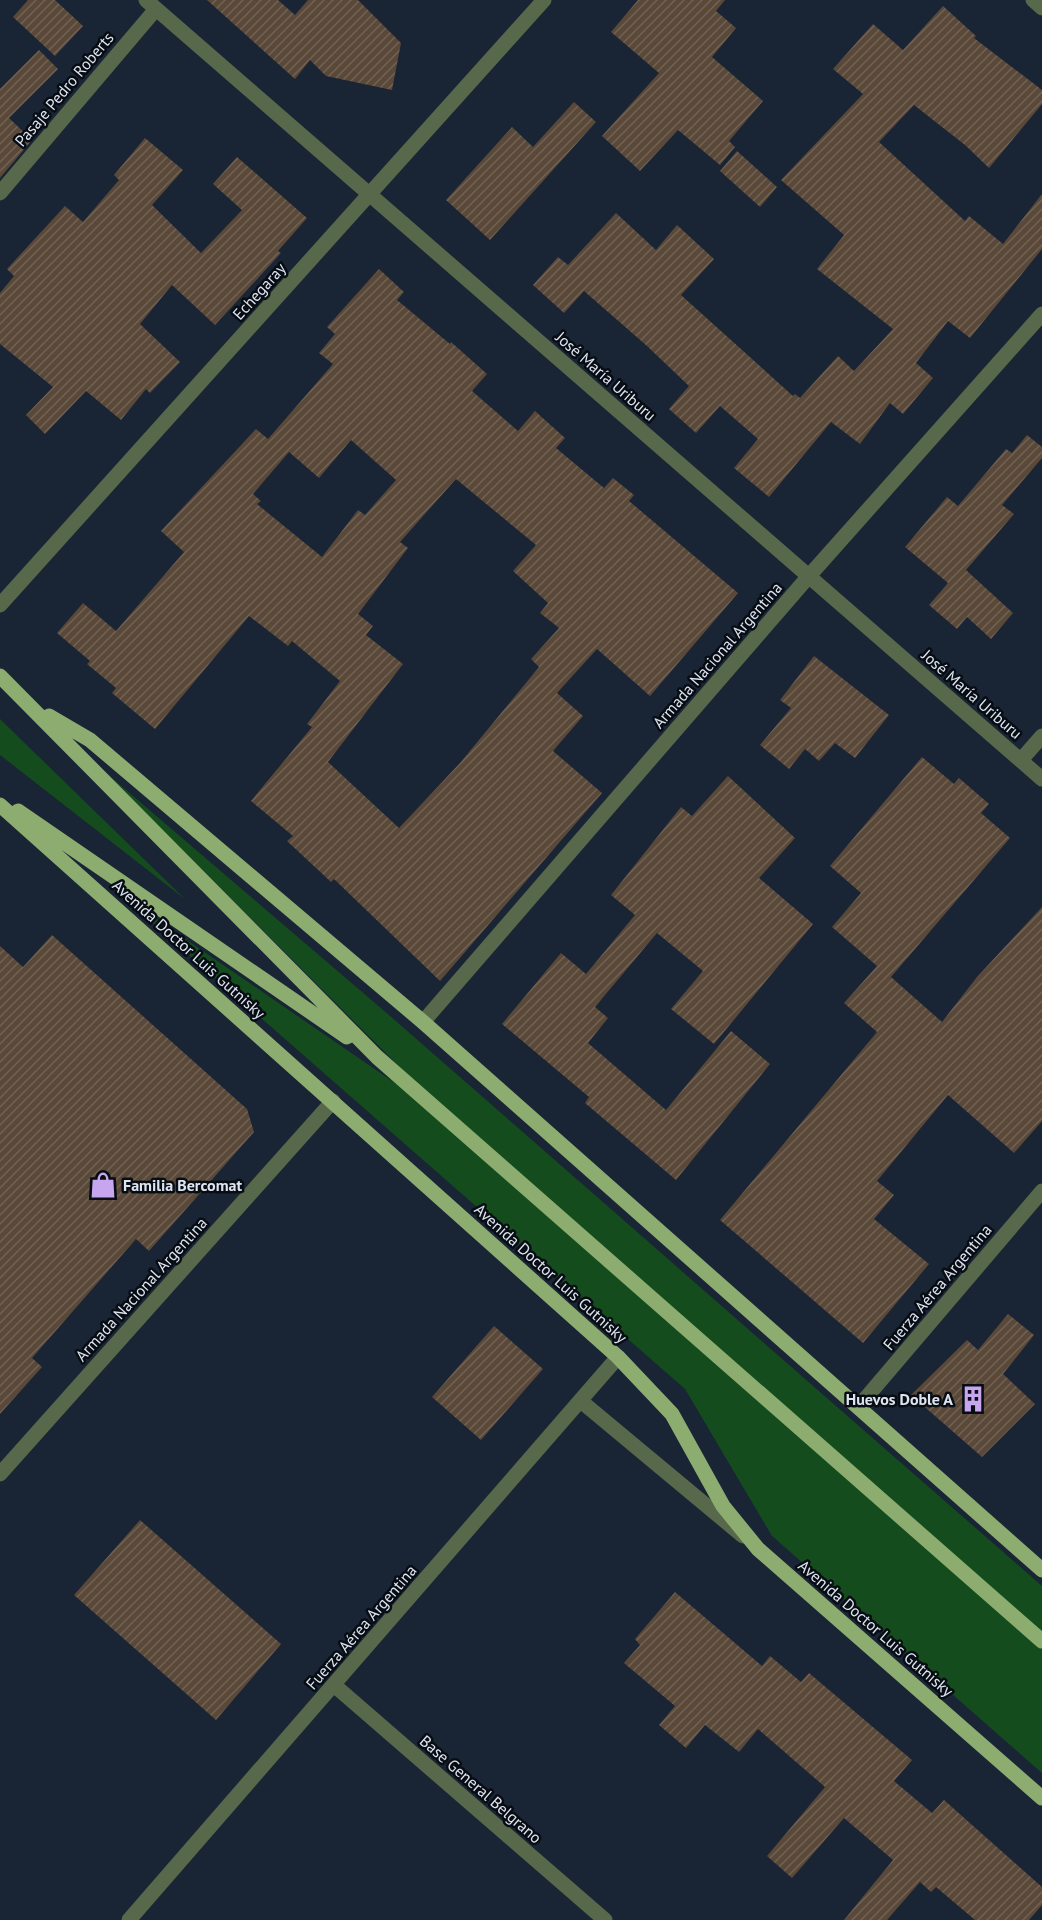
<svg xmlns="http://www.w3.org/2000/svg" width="1042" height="1920" font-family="'PT Sans',sans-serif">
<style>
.green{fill:#144c1d}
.building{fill:url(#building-hatch);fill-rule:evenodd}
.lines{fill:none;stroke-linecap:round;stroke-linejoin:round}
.minor{stroke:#58684b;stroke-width:15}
.major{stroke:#8dac70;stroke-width:15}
.labels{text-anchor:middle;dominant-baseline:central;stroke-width:5;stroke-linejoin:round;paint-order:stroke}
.street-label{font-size:16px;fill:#dee5f1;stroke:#080d14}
.poi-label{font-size:16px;font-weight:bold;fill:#dee5f1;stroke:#080d14;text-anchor:start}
</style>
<defs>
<pattern id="building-hatch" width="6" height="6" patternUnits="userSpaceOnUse" patternTransform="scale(1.5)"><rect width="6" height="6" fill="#5a4838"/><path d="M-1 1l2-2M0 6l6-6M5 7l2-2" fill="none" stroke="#716255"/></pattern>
</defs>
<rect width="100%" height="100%" fill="#192435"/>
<path class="green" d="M 0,719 L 186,900 L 0,755 Z
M 98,766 L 389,1015 L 1042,1586 L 1042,1773 L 772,1536 L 685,1389 L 117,892 L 462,1129 Z"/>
<path class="building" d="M 28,0 L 55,0 L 83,26 L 55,56 L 13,17 Z
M 207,0 L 278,0 L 295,15 L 308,0 L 358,0 L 401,43 L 392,90 L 326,76 L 310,60 L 295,79 Z
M 638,0 L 725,0 L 716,11 L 736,28 L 712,57 L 763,101 L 729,141 L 735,147 L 720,165 L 678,130 L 640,171 L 602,136 L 659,73 L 611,32 Z
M 943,6 L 976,36 L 974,38 L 1042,90 L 1042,104 L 989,168 L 965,145 L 914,105 L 879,142 L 965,221 L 969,216 L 1003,244 L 1042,194 L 1042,249 L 970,338 L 948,321 L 916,363 L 933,378 L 903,414 L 890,403 L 860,444 L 831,422 L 769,497 L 734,468 L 758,439 L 720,406 L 696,433 L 669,409 L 689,386 L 647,346 L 584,291 L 564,313 L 533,285 L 558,257 L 568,265 L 616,213 L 656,250 L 677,225 L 714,259 L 681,295 L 793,396 L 795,394 L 800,398 L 838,356 L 854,371 L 893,329 L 817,269 L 844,235 L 781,180 L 863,94 L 833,69 L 873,24 L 903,50 Z
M 39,50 L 58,69 L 9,118 L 32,140 L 0,178 L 0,89 Z
M 574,102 L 596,122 L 490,240 L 446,200 L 512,127 L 533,147 Z
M 145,138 L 183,170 L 152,205 L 201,253 L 242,210 L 213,184 L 237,157 L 307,218 L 278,251 L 281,253 L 215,325 L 172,285 L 140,324 L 180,362 L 150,393 L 146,389 L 121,420 L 86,391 L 45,434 L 26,415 L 53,387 L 0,344 L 0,293 L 14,276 L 7,269 L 65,206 L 83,222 L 119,180 L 114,175 Z
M 737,151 L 777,187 L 760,207 L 720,171 Z
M 379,269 L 404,292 L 397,300 L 450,344 L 451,342 L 487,374 L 472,391 L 518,431 L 535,411 L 565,438 L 556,448 L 604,488 L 613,478 L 634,495 L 629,501 L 738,593 L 650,696 L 597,649 L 557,693 L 583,716 L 553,751 L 602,793 L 440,981 L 334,879 L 331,882 L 287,841 L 293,836 L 251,801 L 312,727 L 307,724 L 340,681 L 292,641 L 288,646 L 249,616 L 155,729 L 112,693 L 116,688 L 87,664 L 90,661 L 57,633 L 83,603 L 116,631 L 184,552 L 161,531 L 256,429 L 268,439 L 333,364 L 319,353 L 335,334 L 327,327 ZM 351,440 L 396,480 L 365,515 L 358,510 L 322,557 L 257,504 L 261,501 L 253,494 L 289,452 L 319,478 ZM 456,479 L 536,545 L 513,571 L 548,603 L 540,613 L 559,628 L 531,659 L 539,667 L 460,763 L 399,828 L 328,762 L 403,664 L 366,635 L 373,626 L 358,614 L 408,548 L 400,542 Z
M 1027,435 L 1042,447 L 1042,458 L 1002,505 L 1014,514 L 966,570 L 1013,613 L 991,639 L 967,617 L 957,629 L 929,605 L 948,583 L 905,547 L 947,497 L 958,506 L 1006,449 L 1012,453 Z
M 814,656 L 889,715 L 855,758 L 835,743 L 819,761 L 805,749 L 789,769 L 760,745 L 791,708 L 780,700 Z
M 922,757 L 954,784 L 959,778 L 989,804 L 981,813 L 1010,838 L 891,977 L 942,1022 L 977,977 L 1042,907 L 1042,1121 L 1014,1153 L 948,1095 L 877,1181 L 894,1195 L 874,1219 L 929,1264 L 863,1343 L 720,1220 L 877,1032 L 844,1003 L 877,966 L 832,927 L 861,893 L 830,866 Z
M 728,776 L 795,838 L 759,878 L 813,924 L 714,1044 L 671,1009 L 703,971 L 657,933 L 595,1007 L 608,1018 L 588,1043 L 666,1110 L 731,1031 L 770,1064 L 676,1180 L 585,1103 L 589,1097 L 502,1024 L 561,953 L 586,974 L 635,915 L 611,895 L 681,807 L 692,816 Z
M 52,935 L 247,1109 L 254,1132 L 149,1251 L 136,1239 L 32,1358 L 42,1367 L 0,1414 L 0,946 L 23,967 Z
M 1008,1314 L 1034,1335 L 1003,1374 L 1035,1404 L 982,1457 L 911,1395 L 967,1340 L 978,1350 Z
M 494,1326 L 543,1369 L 481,1440 L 432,1397 Z
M 140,1520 L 281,1644 L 216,1720 L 74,1595 Z
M 675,1592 L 762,1666 L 770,1656 L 801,1682 L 809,1673 L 912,1760 L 894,1781 L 932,1813 L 944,1800 L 1042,1887 L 1042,1905 L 1029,1920 L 975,1920 L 936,1887 L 931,1892 L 920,1882 L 887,1920 L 844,1920 L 893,1860 L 844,1818 L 792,1878 L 767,1856 L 825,1787 L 758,1729 L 739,1752 L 705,1725 L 686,1748 L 659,1725 L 675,1706 L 624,1663 L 640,1645 L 635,1639 Z"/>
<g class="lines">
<path class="minor" d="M 146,0 L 1042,779
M 1033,0 L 1042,8
M 0,193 L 156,9
M 0,605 L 544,0
M 1021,760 L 1042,736
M 423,1022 L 809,576 L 1042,314
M 582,1402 L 743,1536
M 859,1406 L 1042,1191
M 0,1474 L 333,1101
M 334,1685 L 605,1920
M 129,1920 L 618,1357"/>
<path class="major" d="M 0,676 L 377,1057 L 1042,1641
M 49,716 L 90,740 L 423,1022 L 1042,1570
M 0,805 L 618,1357 L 672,1414 L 723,1506 L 758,1549 L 1042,1798
M 18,811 L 347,1037"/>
</g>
<defs>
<g id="shop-bare" transform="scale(2.07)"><path d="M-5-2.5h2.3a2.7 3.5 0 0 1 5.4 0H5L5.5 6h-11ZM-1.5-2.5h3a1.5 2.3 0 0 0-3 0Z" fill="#c7a6ef" stroke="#080d14" stroke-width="2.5" paint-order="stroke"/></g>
<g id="building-bare" transform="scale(2.07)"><path d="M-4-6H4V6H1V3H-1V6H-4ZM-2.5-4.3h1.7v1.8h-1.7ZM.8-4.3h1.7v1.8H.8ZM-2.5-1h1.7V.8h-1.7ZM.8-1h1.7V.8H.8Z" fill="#c7a6ef" stroke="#080d14" stroke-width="2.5" paint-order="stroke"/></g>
</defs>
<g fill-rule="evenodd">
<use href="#shop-bare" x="103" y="1185"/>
<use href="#building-bare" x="973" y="1399"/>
</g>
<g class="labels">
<g class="street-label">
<text transform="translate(64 89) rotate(-50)">Pasaje Pedro Roberts</text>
<text transform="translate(259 291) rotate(-48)">Echegaray</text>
<text transform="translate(606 376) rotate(41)">José María Uriburu</text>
<text transform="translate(717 655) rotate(-49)">Armada Nacional Argentina</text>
<text transform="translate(972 694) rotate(41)">José María Uriburu</text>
<text transform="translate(189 949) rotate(42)">Avenida Doctor Luis Gutnisky</text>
<text transform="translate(551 1273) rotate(42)">Avenida Doctor Luis Gutnisky</text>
<text transform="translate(937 1287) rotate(-50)">Fuerza Aérea Argentina</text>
<text transform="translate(141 1289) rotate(-48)">Armada Nacional Argentina</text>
<text transform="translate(361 1627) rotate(-49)">Fuerza Aérea Argentina</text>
<text transform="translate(876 1628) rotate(41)">Avenida Doctor Luis Gutnisky</text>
<text transform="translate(481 1789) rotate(41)">Base General Belgrano</text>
</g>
<g class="poi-label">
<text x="123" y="1185">Familia Bercomat</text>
<text x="953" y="1399" text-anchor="end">Huevos Doble A</text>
</g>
</g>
</svg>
